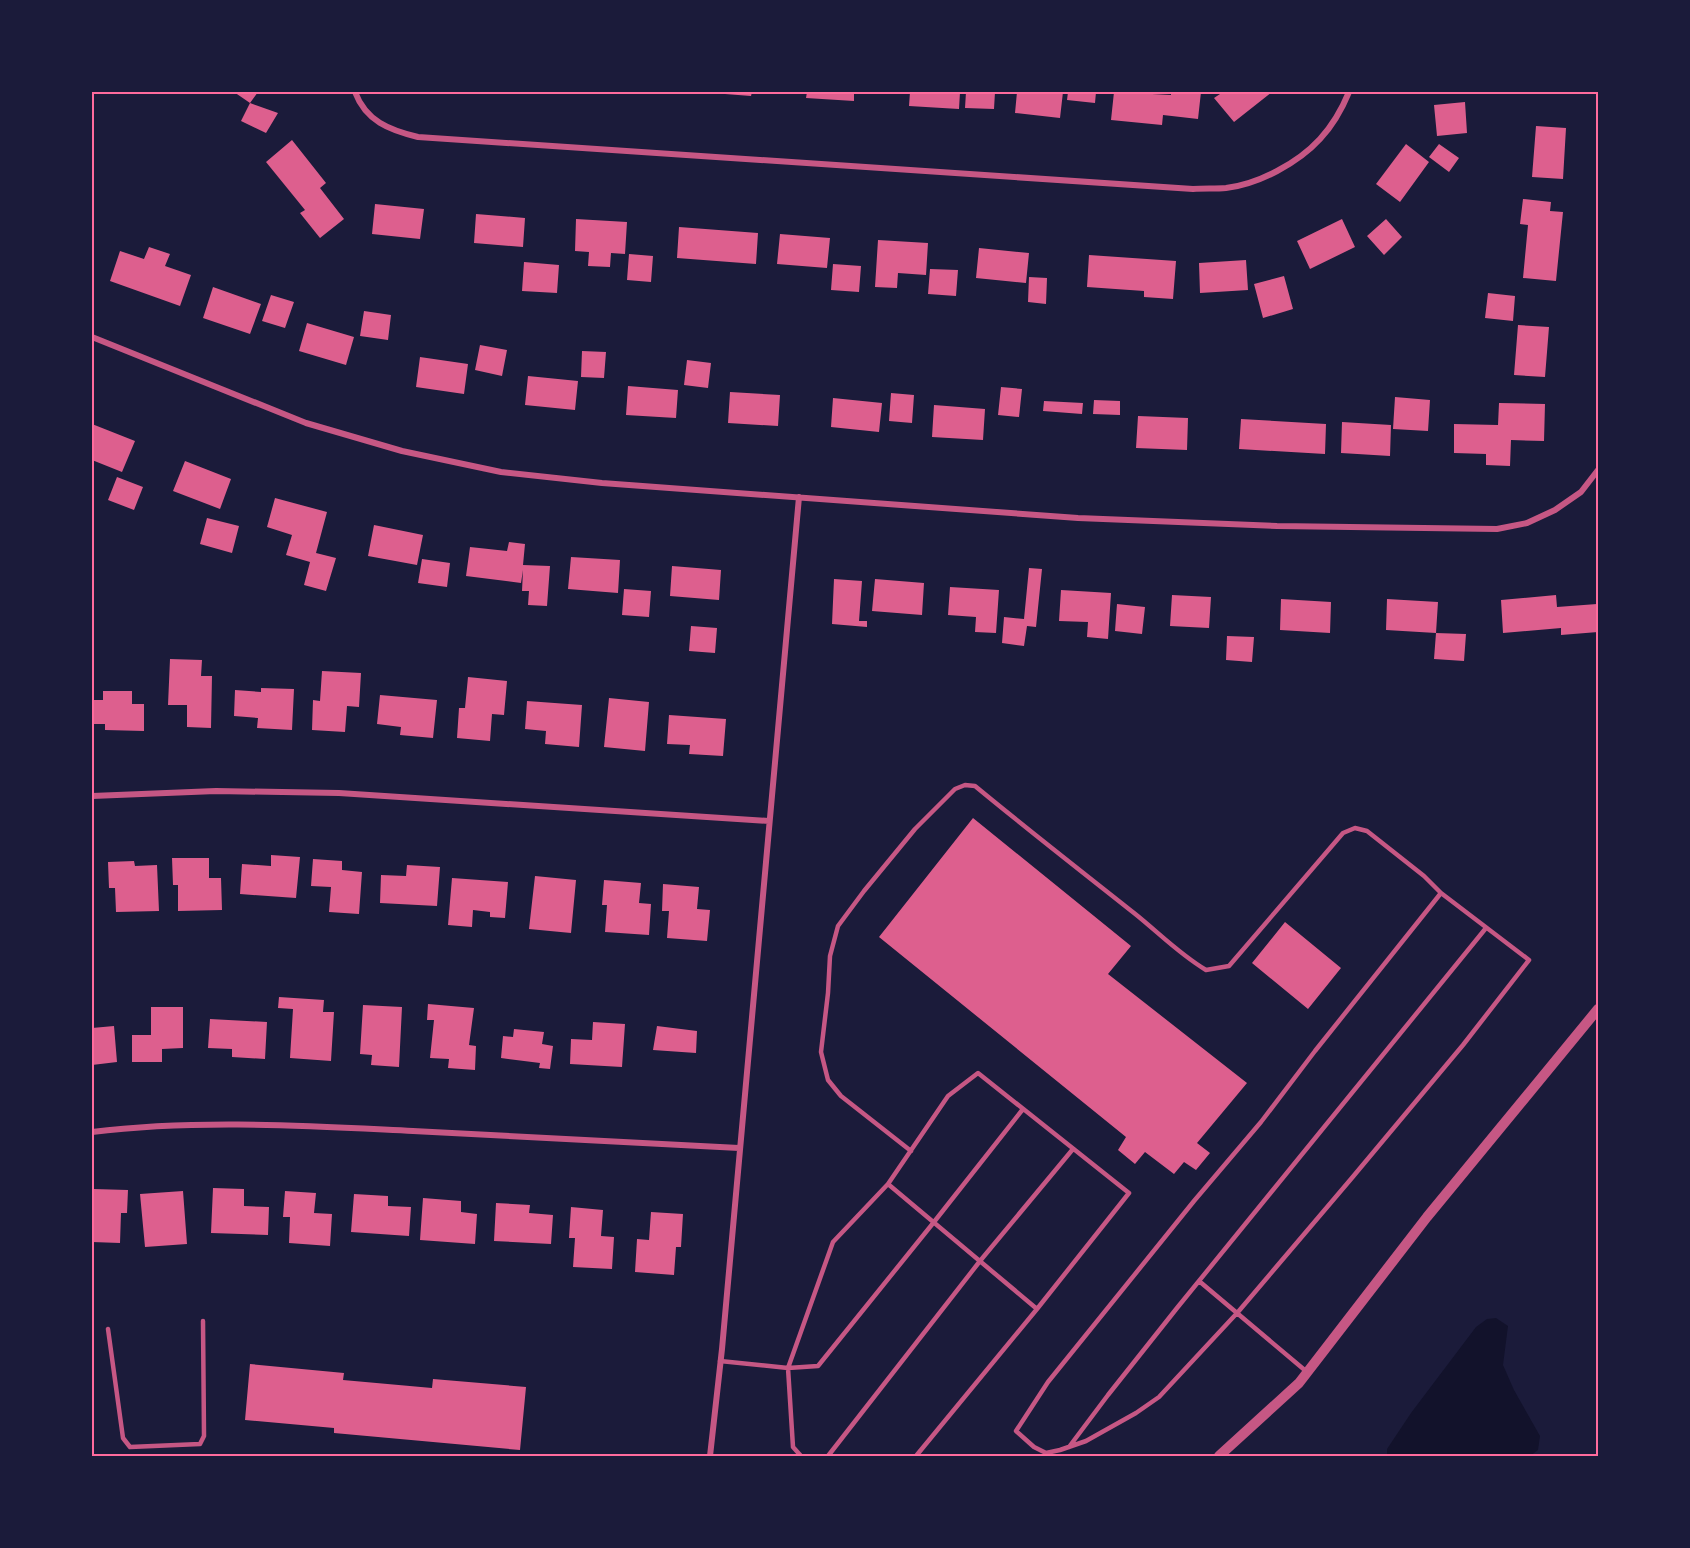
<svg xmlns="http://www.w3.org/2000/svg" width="1690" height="1548" font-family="Rubik,sans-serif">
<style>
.water{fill:#12122b}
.building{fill:#dd5f8e}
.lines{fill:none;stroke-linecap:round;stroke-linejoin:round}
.service{stroke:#c65784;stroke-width:4.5}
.minor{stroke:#c65784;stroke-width:6}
.tertiary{stroke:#c65784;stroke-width:10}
.neatline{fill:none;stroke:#ff6b9d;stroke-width:2}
</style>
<rect width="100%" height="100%" fill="#1b1b3a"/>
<path class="water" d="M 1496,1318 L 1508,1326 L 1503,1365 L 1514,1390 L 1540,1436 L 1538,1450 L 1530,1456 L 1387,1456 L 1387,1449 L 1411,1413 L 1476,1327 L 1487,1319 Z"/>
<path class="building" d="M 234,92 L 258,92 L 250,103 Z
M 712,92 L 752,92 L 751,96 L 712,93 Z
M 807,92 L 854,92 L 854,101 L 806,98 Z
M 910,92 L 960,92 L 959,109 L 909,106 Z
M 966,92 L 995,92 L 994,109 L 965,108 Z
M 1017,92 L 1063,92 L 1060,118 L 1015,113 Z
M 1068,92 L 1096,92 L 1095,103 L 1067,100 Z
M 1114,92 L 1171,95 L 1171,92 L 1201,92 L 1198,119 L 1163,115 L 1162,125 L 1111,120 Z
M 1223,92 L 1272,92 L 1234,122 L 1214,98 Z
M 1465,102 L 1467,133 L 1437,136 L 1434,105 Z
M 250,103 L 278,113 L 266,133 L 241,121 Z
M 1536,126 L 1566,128 L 1563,179 L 1532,177 Z
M 292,140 L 326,183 L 320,188 L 344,219 L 320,238 L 300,213 L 305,210 L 266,162 Z
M 1406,144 L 1429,162 L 1400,202 L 1376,184 Z
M 1439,144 L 1459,158 L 1449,172 L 1429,157 Z
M 1523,199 L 1551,202 L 1550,211 L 1563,212 L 1556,281 L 1523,278 L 1528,225 L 1520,224 Z
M 375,204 L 424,209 L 420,239 L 372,234 Z
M 476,214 L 525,218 L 523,247 L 474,243 Z
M 576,219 L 627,222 L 625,254 L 611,253 L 610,267 L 588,266 L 589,252 L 575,251 Z
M 1342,219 L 1355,247 L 1310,269 L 1297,241 Z
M 1386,219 L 1402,237 L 1384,255 L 1367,236 Z
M 679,227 L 758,233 L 756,264 L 677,258 Z
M 780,234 L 830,238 L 827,268 L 777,264 Z
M 878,240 L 928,243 L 926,275 L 898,273 L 897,288 L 875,287 Z
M 149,247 L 170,254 L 165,266 L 191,275 L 180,306 L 110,281 L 120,251 L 144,259 Z
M 979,248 L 1029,253 L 1026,283 L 976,278 Z
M 629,254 L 653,256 L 651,282 L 627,280 Z
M 1089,255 L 1176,261 L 1173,299 L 1144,297 L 1144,291 L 1087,287 Z
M 1246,260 L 1248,290 L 1200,293 L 1199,263 Z
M 524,262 L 559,265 L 557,293 L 522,291 Z
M 833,264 L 861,266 L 859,292 L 831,290 Z
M 930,269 L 958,270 L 956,296 L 928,294 Z
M 1284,276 L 1293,309 L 1263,318 L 1254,284 Z
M 1029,277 L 1047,278 L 1046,304 L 1028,302 Z
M 213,287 L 261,304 L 250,334 L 203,318 Z
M 1488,293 L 1515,296 L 1513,321 L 1485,318 Z
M 271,295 L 294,302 L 285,328 L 262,321 Z
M 364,311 L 391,315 L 388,340 L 360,336 Z
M 307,323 L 354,337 L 346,365 L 299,351 Z
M 1518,325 L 1549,327 L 1545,377 L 1514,375 Z
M 480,345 L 507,350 L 502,376 L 475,370 Z
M 582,351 L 606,352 L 604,378 L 581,377 Z
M 420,357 L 468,364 L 464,394 L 416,387 Z
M 687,360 L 711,363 L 708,388 L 684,385 Z
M 528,376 L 578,381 L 575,410 L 525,405 Z
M 628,386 L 678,390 L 676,418 L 626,415 Z
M 1001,387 L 1022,389 L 1019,417 L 998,415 Z
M 730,392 L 780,395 L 778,426 L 728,423 Z
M 891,393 L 914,395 L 912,423 L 889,421 Z
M 1395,397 L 1430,400 L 1428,431 L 1393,429 Z
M 833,398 L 882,403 L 879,432 L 831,427 Z
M 1094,400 L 1120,401 L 1120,415 L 1093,414 Z
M 1044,401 L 1083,403 L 1082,414 L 1043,411 Z
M 1499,403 L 1545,404 L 1544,441 L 1511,440 L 1510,466 L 1486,465 L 1486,454 L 1454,453 L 1454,424 L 1498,425 Z
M 934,405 L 985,409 L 983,440 L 932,437 Z
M 1138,416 L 1188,418 L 1187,450 L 1136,448 Z
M 1241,419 L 1326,424 L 1325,454 L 1239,449 Z
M 1342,422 L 1391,425 L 1390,456 L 1341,453 Z
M 92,424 L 135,441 L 122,472 L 92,460 Z
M 185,461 L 231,479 L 220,509 L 173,491 Z
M 117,477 L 143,487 L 134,510 L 108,500 Z
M 275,498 L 327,512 L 316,553 L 336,558 L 326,591 L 304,585 L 310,562 L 286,555 L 292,535 L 267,527 Z
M 207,518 L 239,526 L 232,553 L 200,544 Z
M 374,525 L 423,535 L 417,565 L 368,556 Z
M 509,542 L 525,544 L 523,565 L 550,566 L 547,606 L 528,605 L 529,591 L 522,591 L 523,570 L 521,583 L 466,576 L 470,547 L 507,551 Z
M 571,557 L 620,560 L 618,593 L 568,589 Z
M 422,559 L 450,563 L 447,587 L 418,583 Z
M 672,566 L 721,570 L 719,600 L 670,596 Z
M 1029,568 L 1042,569 L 1036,627 L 1027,626 L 1024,646 L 1002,643 L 1004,617 L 1024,619 Z
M 834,579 L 862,581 L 859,621 L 867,621 L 867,627 L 832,624 Z
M 875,579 L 924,583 L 922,615 L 872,611 Z
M 950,587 L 999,590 L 996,633 L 975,632 L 976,617 L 948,615 Z
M 624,589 L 651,591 L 649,617 L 622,615 Z
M 1061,590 L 1111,593 L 1108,639 L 1087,637 L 1088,622 L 1059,621 Z
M 1172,595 L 1211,597 L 1209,628 L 1170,626 Z
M 1556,595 L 1557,607 L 1597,604 L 1598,632 L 1561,635 L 1561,628 L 1503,633 L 1501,600 Z
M 1281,599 L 1331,602 L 1330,633 L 1280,630 Z
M 1387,599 L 1438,602 L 1436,633 L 1386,630 Z
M 1117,604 L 1145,607 L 1142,634 L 1115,631 Z
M 691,626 L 717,628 L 715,653 L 689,651 Z
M 1436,633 L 1466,634 L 1464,661 L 1434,659 Z
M 1227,636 L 1254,637 L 1252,662 L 1226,660 Z
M 170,659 L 202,660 L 201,676 L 212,676 L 211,728 L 187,727 L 187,705 L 168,705 Z
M 322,671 L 361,673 L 359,707 L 347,706 L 345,732 L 312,730 L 313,700 L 320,701 Z
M 468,677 L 507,681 L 504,715 L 492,714 L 490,741 L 457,738 L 459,708 L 465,708 Z
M 261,688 L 294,689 L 292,730 L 257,728 L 258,718 L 234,716 L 235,690 L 261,692 Z
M 103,691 L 132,691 L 132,704 L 144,704 L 144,731 L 105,730 L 105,724 L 92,724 L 93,700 L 103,700 Z
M 380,695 L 437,700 L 433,738 L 400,735 L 401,727 L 377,724 Z
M 609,698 L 649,702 L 645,751 L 604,747 Z
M 527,701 L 582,705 L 579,747 L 545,744 L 546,731 L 525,729 Z
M 669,715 L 726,719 L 723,756 L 689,754 L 690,745 L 667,744 Z
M 973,818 L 1131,946 L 1108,974 L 1247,1083 L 1197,1143 L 1210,1153 L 1196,1170 L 1184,1162 L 1174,1174 L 1145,1152 L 1135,1164 L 1118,1150 L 1126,1137 L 879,937 Z
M 271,855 L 300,857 L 296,898 L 240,894 L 242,864 L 271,866 Z
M 172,858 L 209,858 L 209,878 L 221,878 L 222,910 L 178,911 L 178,885 L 173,885 Z
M 313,859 L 342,861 L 342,870 L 362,872 L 359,914 L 329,912 L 331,887 L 311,886 Z
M 134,861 L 135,866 L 157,865 L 159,911 L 116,912 L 115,888 L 109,888 L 108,862 Z
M 407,865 L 440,867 L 437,906 L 380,903 L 381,875 L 406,876 Z
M 535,876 L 576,880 L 571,933 L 529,929 Z
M 452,878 L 508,882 L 505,918 L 490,917 L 490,912 L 473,910 L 472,927 L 448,925 Z
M 604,880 L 641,883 L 639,903 L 651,904 L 649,935 L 605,932 L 607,905 L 602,905 Z
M 663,884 L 699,887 L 697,909 L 710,910 L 707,941 L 667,938 L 669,911 L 662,911 Z
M 1285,922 L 1341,968 L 1308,1009 L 1252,963 Z
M 279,997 L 324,1000 L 323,1012 L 334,1012 L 331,1061 L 290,1058 L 293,1009 L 278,1008 Z
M 428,1004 L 474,1008 L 469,1045 L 476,1046 L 475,1070 L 448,1068 L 449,1059 L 430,1058 L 434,1020 L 427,1020 Z
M 363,1005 L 402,1007 L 399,1067 L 371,1065 L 372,1055 L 360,1054 Z
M 151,1007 L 183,1007 L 183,1048 L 162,1049 L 162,1062 L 132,1062 L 132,1035 L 151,1035 Z
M 210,1019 L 267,1022 L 265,1059 L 232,1057 L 232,1049 L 208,1048 Z
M 593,1022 L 625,1024 L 622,1067 L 570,1064 L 571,1039 L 592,1040 Z
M 114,1026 L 117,1062 L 92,1065 L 92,1028 Z
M 657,1026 L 697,1031 L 696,1053 L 653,1050 Z
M 514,1029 L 544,1032 L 542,1044 L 553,1046 L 550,1069 L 539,1068 L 540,1063 L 501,1058 L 503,1036 L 513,1037 Z
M 213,1188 L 244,1189 L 244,1206 L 269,1207 L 268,1235 L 211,1233 Z
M 93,1189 L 128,1190 L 127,1213 L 121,1213 L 120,1243 L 92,1242 Z
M 183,1191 L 187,1244 L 145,1247 L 140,1194 Z
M 285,1191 L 316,1193 L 314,1213 L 332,1214 L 330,1246 L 289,1243 L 290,1217 L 283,1217 Z
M 354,1194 L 388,1196 L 388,1206 L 411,1207 L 409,1236 L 351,1232 Z
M 423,1198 L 461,1201 L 461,1212 L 477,1214 L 475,1244 L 420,1240 Z
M 496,1203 L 530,1205 L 529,1213 L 553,1215 L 551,1244 L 494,1241 Z
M 571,1207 L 603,1210 L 601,1236 L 614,1237 L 612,1269 L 573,1267 L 575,1238 L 569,1238 Z
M 651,1212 L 683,1214 L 681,1247 L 676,1247 L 674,1275 L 635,1272 L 637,1239 L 649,1240 Z
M 250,1364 L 344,1373 L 343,1380 L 432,1388 L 433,1379 L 526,1387 L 520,1450 L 334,1433 L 334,1428 L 245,1420 Z"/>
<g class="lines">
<path class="service" d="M 911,1151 L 841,1096 L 828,1080 L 821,1052 L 828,993 L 830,956 L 838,926 L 864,891 L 915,829 L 955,789 L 965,785 L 975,786 C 1027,829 1081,871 1134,913 C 1158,932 1179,954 1206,970 L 1229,966 L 1343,833 L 1355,828 L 1367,831 L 1424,876 L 1441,893 L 1529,960 L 1463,1045 L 1351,1179 L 1238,1312 L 1159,1397 L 1136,1413 L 1086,1441 L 1060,1450 L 1046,1453 L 1034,1447 L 1016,1431 L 1048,1382 L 1194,1201 L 1261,1122 L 1315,1051 L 1441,893
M 888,1184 L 948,1096 L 978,1073 L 1129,1193 L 1037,1309
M 1199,1281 L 1307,1372
M 108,1329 L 123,1438 L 130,1447 L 200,1444 L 204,1436 L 203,1321
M 720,1361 L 788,1368 L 818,1366 L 934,1222 L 1023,1109
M 1069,1447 L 1108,1395 L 1177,1308 L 1486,928
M 801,1456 L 793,1447 L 788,1368 L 833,1242 L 888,1184 L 1037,1309 L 916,1456
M 828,1456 L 980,1261 L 1073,1149"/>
<path class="minor" d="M 355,92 C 366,121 389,130 418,137 L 1193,189 C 1204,188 1215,189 1226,188 C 1259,184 1298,163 1320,139 C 1333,125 1342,109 1349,92
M 92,337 L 306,423 L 402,451 L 501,472 L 602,483 L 1078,518 L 1277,526 L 1497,529 L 1527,523 L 1555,510 L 1581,492 L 1598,470
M 92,796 L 216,791 L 339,793 L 769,821
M 92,1132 C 199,1119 306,1126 413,1131 C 522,1137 631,1142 739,1148
M 710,1456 L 722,1349 L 799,497"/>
<path class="tertiary" d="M 1219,1456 L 1299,1383 L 1427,1217 L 1598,1009"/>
</g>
<rect width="1690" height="1548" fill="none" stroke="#1b1b3a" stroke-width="186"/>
<rect x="93" y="93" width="1504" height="1362" class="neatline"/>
</svg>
